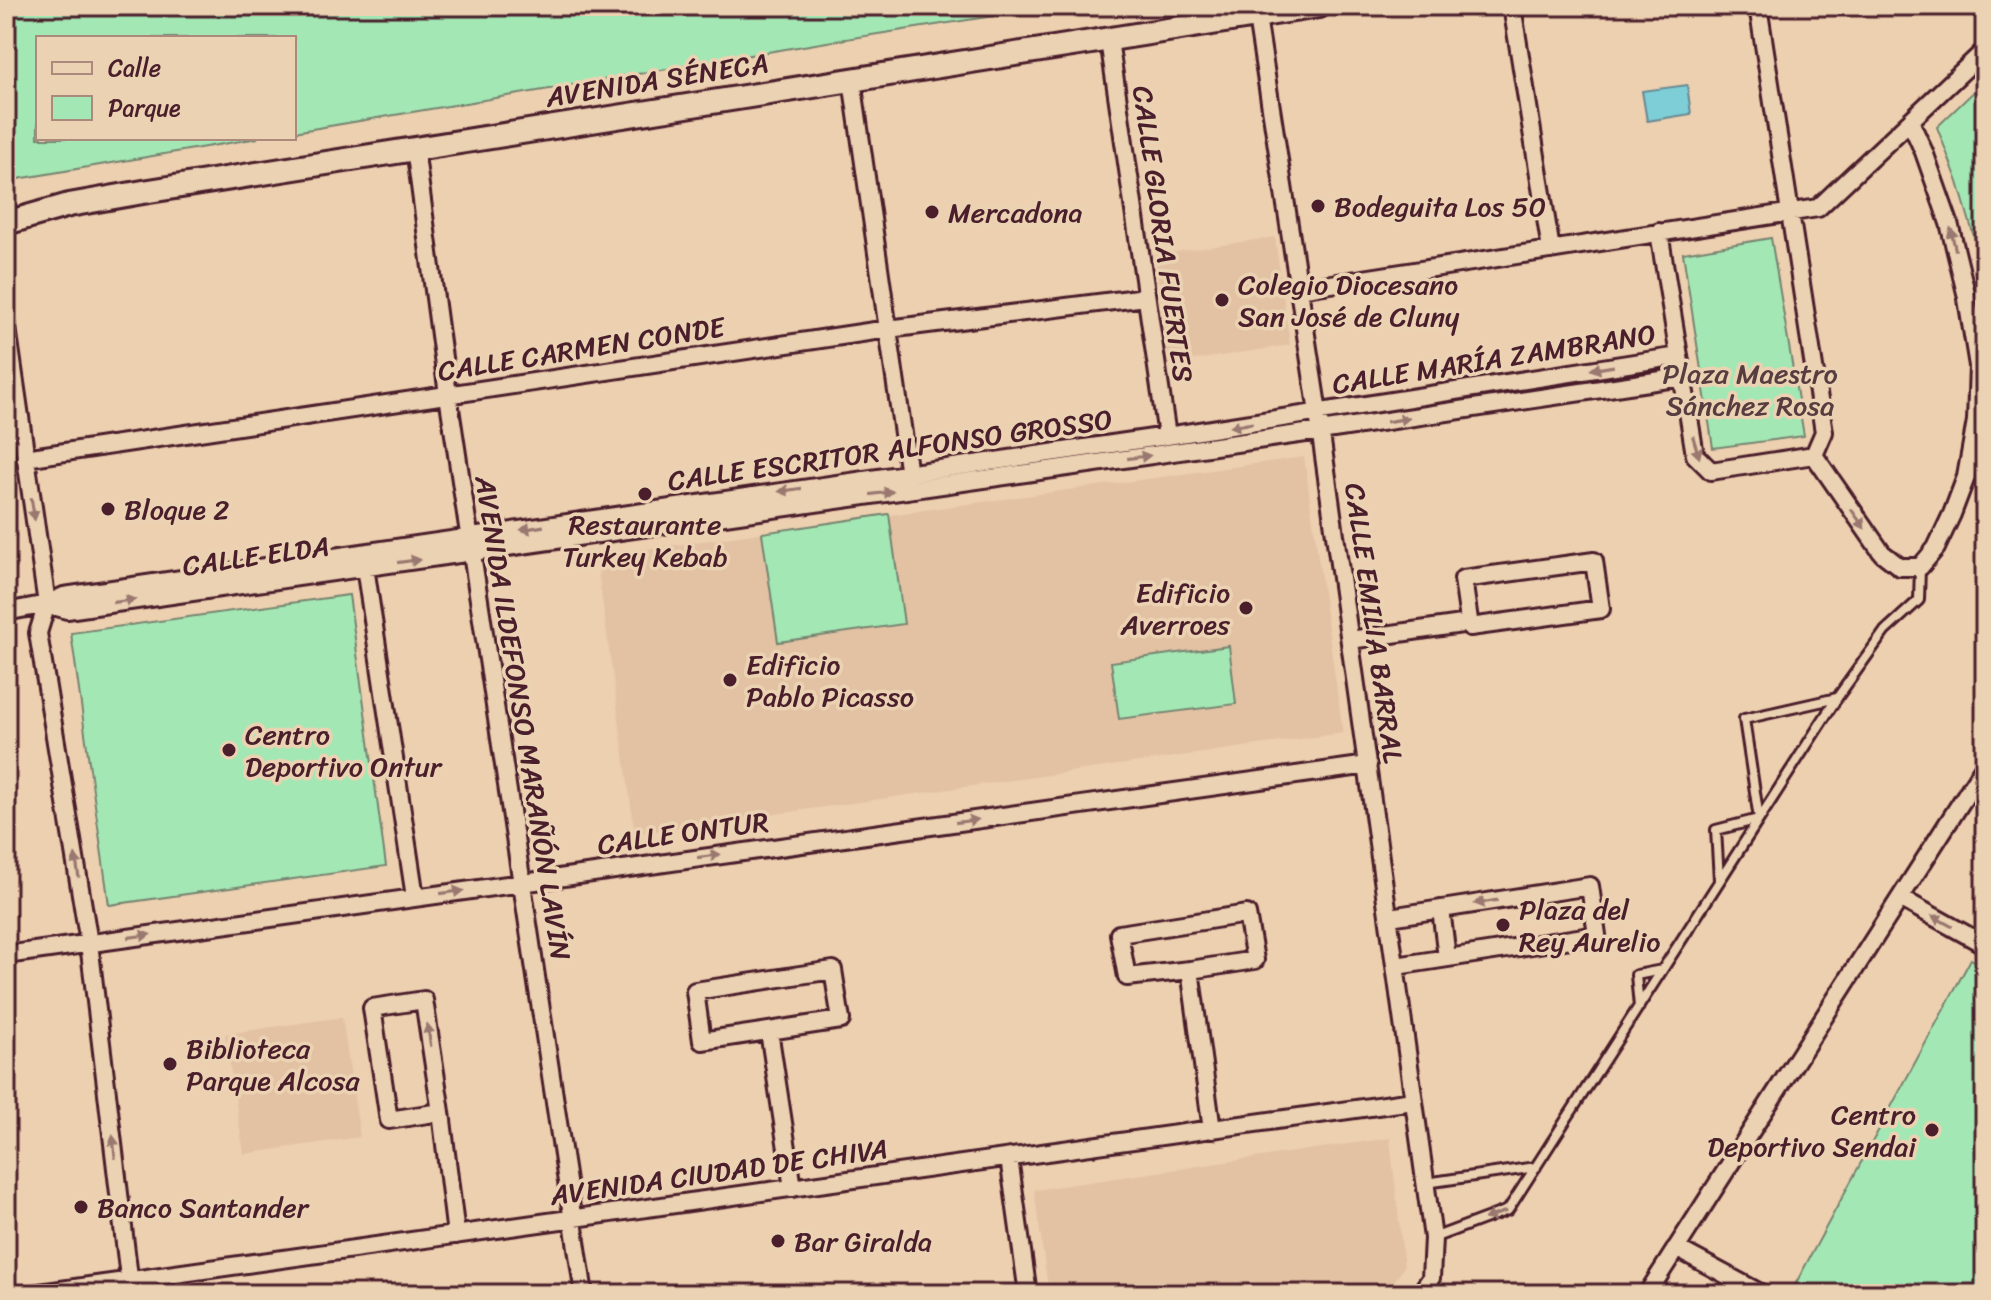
<svg xmlns="http://www.w3.org/2000/svg" width="1991" height="1300" font-family="Sriracha,sans-serif">
<style>
.built{fill:#e3c2a4}
.green{fill:#a3e8b4;stroke:#768470;stroke-width:2}
.water{fill:#7dced6;stroke:#698892;stroke-width:2}
.lines{fill:none;stroke-linecap:round;stroke-linejoin:round}
.lane-casing{stroke:#4a1f2b;stroke-width:14}
.street-casing{stroke:#4a1f2b;stroke-width:22}
.secondary-casing{stroke:#4a1f2b;stroke-width:28}
.lane{stroke:#ebd2b3;stroke-width:8}
.street{stroke:#ebd2b3;stroke-width:16}
.secondary{stroke:#ebd2b3;stroke-width:22}
.oneway{fill:#9a786f}
.poi-dot{fill:#4a1f2b;stroke:#ebd2b3;stroke-width:3}
.labels{text-anchor:middle;dominant-baseline:central;stroke-width:7;stroke-linejoin:round;paint-order:stroke}
.street-label{font-size:28px;fill:#4a1f2b;stroke:#ebd2b3}
.poi-label{font-size:28px;fill:#4a1f2b;stroke:#ebd2b3;text-anchor:start}
.park-label{font-size:28px;fill:#573d40;stroke:#ebd2b3}
</style>
<rect width="100%" height="100%" fill="#edd0b0"/>
<filter id="ink" filterUnits="userSpaceOnUse"><feTurbulence type="fractalNoise" baseFrequency=".0125" numOctaves="2"/><feDisplacementMap in="SourceGraphic" scale="16" xChannelSelector="R" yChannelSelector="G"/><feConvolveMatrix kernelMatrix="1 2 1 2 8 2 1 2 1" color-interpolation-filters="sRGB"/></filter>
<g filter="url(#ink)">
<path class="built" d="M 1275,237 L 1290,345 L 1169,364 L 1155,255 Z
M 1304,457 L 1343,733 L 635,834 L 596,556 Z
M 342,1017 L 360,1137 L 244,1154 L 225,1034 Z
M 1390,1138 L 1404,1267 L 1385,1294 L 1049,1294 L 1034,1190 Z"/>
<path class="green" d="M 6,6 L 1058,6 L 833,41 L 294,132 L 294,38 L 38,38 L 38,138 L 258,138 L 6,181 Z
M 1985,81 L 1985,274 L 1958,182 L 1937,127 Z
M 1771,238 L 1804,436 L 1713,448 L 1683,253 Z
M 889,514 L 904,624 L 778,642 L 762,533 Z
M 349,595 L 386,866 L 109,905 L 71,633 Z
M 1229,646 L 1236,704 L 1119,719 L 1111,662 Z
M 1971,959 L 1985,967 L 1985,1294 L 1790,1294 Z"/>
<path class="water" d="M 1687,85 L 1691,114 L 1647,121 L 1642,91 Z"/>
<g class="lines">
<g class="lane-casing">
<path id="lane" d="M 1719,880 L 1716,830 L 1759,819 L 1744,719 L 1837,698
M 1639,1007 L 1636,975 L 1662,970
M 1426,1183 L 1536,1167
M 1433,1238 L 1508,1210 L 1837,698 L 1885,631 L 1919,600 L 1920,567"/>
</g>
<g class="street-casing">
<path id="street" d="M 1512,6 L 1551,250
M 1758,6 L 1824,432 L 1814,455
M 1257,17 L 1318,413 L 1433,1238 L 1431,1278 L 1420,1294
M 1109,40 L 1167,436
M 852,80 L 910,482
M 415,148 L 448,395 L 584,1294
M 1659,232 L 1695,455 L 1711,471 L 1814,455
M 1299,289 L 1818,208 L 1985,50
M 6,320 L 47,604 L 38,633 L 89,943 L 131,1294
M 1814,455 L 1882,553 L 1900,567 L 1920,567 L 1936,548 L 1952,514 L 1966,477 L 1976,421 L 1978,366 L 1966,293 L 1949,223 L 1924,152 L 1910,121
M 25,458 L 888,329 L 1146,297
M 1594,561 L 1601,609 L 1470,627 L 1463,579 Z
M 365,567 L 415,897
M 47,604 L 67,610 L 1320,431 L 1682,377
M 6,612 L 47,604 L 64,596 L 1167,436 L 1679,356
M 1350,640 L 1469,623
M 1900,898 L 1985,945
M 1441,909 L 1447,958
M 1247,914 L 1255,960 L 1190,970 L 1127,977 L 1119,934 Z
M 1390,917 L 1590,886 L 1597,935 L 1396,966
M 6,955 L 1368,765
M 833,970 L 841,1020 L 702,1041 L 695,991 Z
M 1190,970 L 1212,1130
M 769,1031 L 793,1188
M 441,1112 L 389,1120 L 372,1008 L 424,1000 L 441,1112 L 456,1235
M 1009,1158 L 1028,1294
M 1676,1248 L 1762,1294
M 32,1294 L 1413,1101
M 1647,1294 L 1985,765"/>
</g>
<g class="secondary-casing">
<path id="secondary" d="M 6,223 L 69,205 L 143,192 L 1319,6"/>
</g>
<use href="#lane" class="lane"/>
<use href="#street" class="street"/>
<use href="#secondary" class="secondary"/>
</g>
<defs><path id="oneway-solid" d="M-6-.8H1V-3.2L6.5 0L1 3.2V.8H-6Z" transform="scale(2)"/></defs>
<g class="oneway">
<use href="#oneway-solid" transform="translate(1953 239) rotate(-103)"/>
<use href="#oneway-solid" transform="translate(1602 368) rotate(171)"/>
<use href="#oneway-solid" transform="translate(1398 420) rotate(-9)"/>
<use href="#oneway-solid" transform="translate(1241 425) rotate(171)"/>
<use href="#oneway-solid" transform="translate(1696 447) rotate(73)"/>
<use href="#oneway-solid" transform="translate(1139 457) rotate(-8)"/>
<use href="#oneway-solid" transform="translate(790 490) rotate(172)"/>
<use href="#oneway-solid" transform="translate(882 493) rotate(-8)"/>
<use href="#oneway-solid" transform="translate(33 509) rotate(81)"/>
<use href="#oneway-solid" transform="translate(1858 519) rotate(55)"/>
<use href="#oneway-solid" transform="translate(532 528) rotate(171)"/>
<use href="#oneway-solid" transform="translate(409 561) rotate(-8)"/>
<use href="#oneway-solid" transform="translate(124 601) rotate(-8)"/>
<use href="#oneway-solid" transform="translate(967 821) rotate(-8)"/>
<use href="#oneway-solid" transform="translate(709 856) rotate(-8)"/>
<use href="#oneway-solid" transform="translate(77 866) rotate(-99)"/>
<use href="#oneway-solid" transform="translate(452 892) rotate(-8)"/>
<use href="#oneway-solid" transform="translate(1486 902) rotate(171)"/>
<use href="#oneway-solid" transform="translate(1942 921) rotate(-151)"/>
<use href="#oneway-solid" transform="translate(139 936) rotate(-8)"/>
<use href="#oneway-solid" transform="translate(429 1035) rotate(-99)"/>
<use href="#oneway-solid" transform="translate(114 1147) rotate(-96)"/>
<use href="#oneway-solid" transform="translate(1495 1215) rotate(160)"/>
</g>
</g>
<g class="poi-dot">
<circle cx="1318" cy="206" r="8"/>
<circle cx="932" cy="212" r="8"/>
<circle cx="1222" cy="300" r="8"/>
<circle cx="645" cy="494" r="8"/>
<circle cx="108" cy="509" r="8"/>
<circle cx="1246" cy="608" r="8"/>
<circle cx="730" cy="680" r="8"/>
<circle cx="229" cy="750" r="8"/>
<circle cx="1503" cy="925" r="8"/>
<circle cx="170" cy="1064" r="8"/>
<circle cx="1932" cy="1130" r="8"/>
<circle cx="81" cy="1207" r="8"/>
<circle cx="778" cy="1241" r="8"/>
</g>
<g class="labels">
<g class="street-label">
<text transform="translate(657 80) rotate(-9)">AVENIDA SÉNECA</text>
<text transform="translate(1163 234) rotate(82)">CALLE GLORIA FUERTES</text>
<text transform="translate(581 349) rotate(-9)">CALLE CARMEN CONDE</text>
<text transform="translate(1494 359) rotate(-9)">CALLE MARÍA ZAMBRANO</text>
<text transform="translate(890 450) rotate(-8)">CALLE ESCRITOR ALFONSO GROSSO</text>
<text transform="translate(256 556) rotate(-8)">CALLE ELDA</text>
<text transform="translate(1374 623) rotate(82)">CALLE EMILIA BARRAL</text>
<text transform="translate(523 718) rotate(81)">AVENIDA ILDEFONSO MARAÑÓN LAVÍN</text>
<text transform="translate(683 833) rotate(-8)">CALLE ONTUR</text>
<text transform="translate(719 1172) rotate(-8)">AVENIDA CIUDAD DE CHIVA</text>
</g>
<g class="poi-label">
<text x="1334" y="206">Bodeguita Los 50</text>
<text x="948" y="212">Mercadona</text>
<text x="1238" y="284">Colegio Diocesano<tspan x="1238" dy="32">San José de Cluny</tspan></text>
<text x="124" y="509">Bloque 2</text>
<text x="645" y="524" text-anchor="middle">Restaurante<tspan x="645" dy="32">Turkey Kebab</tspan></text>
<text x="1230" y="592" text-anchor="end">Edificio<tspan x="1230" dy="32">Averroes</tspan></text>
<text x="746" y="664">Edificio<tspan x="746" dy="32">Pablo Picasso</tspan></text>
<text x="245" y="734">Centro<tspan x="245" dy="32">Deportivo Ontur</tspan></text>
<text x="1519" y="909">Plaza del<tspan x="1519" dy="32">Rey Aurelio</tspan></text>
<text x="186" y="1048">Biblioteca<tspan x="186" dy="32">Parque Alcosa</tspan></text>
<text x="1916" y="1114" text-anchor="end">Centro<tspan x="1916" dy="32">Deportivo Sendai</tspan></text>
<text x="97" y="1207">Banco Santander</text>
<text x="794" y="1241">Bar Giralda</text>
</g>
<g class="park-label">
<text x="1750" y="373">Plaza Maestro<tspan x="1750" dy="32">Sánchez Rosa</tspan></text>
</g>
</g>
<rect width="1991" height="1300" fill="none" stroke="#ebd2b3" stroke-width="32"/>
<rect x="16" y="16" width="1959" height="1268" fill="none" stroke="#4a1f2b" stroke-width="3" filter="url(#ink)"/>
<rect x="36" y="36" width="260" height="104" fill="#ebd2b3" stroke="#ab8a7d" stroke-width="2"/>
<rect x="52" y="62" width="40" height="12" fill="#ebd2b3" stroke="#ab8a7d" stroke-width="2"/>
<text x="108" y="76" font-size="24" fill="#4a1f2b">Calle</text>
<rect x="52" y="96" width="40" height="24" fill="#a3e8b4" stroke="#ab8a7d" stroke-width="2"/>
<text x="108" y="116" font-size="24" fill="#4a1f2b">Parque</text>
</svg>
